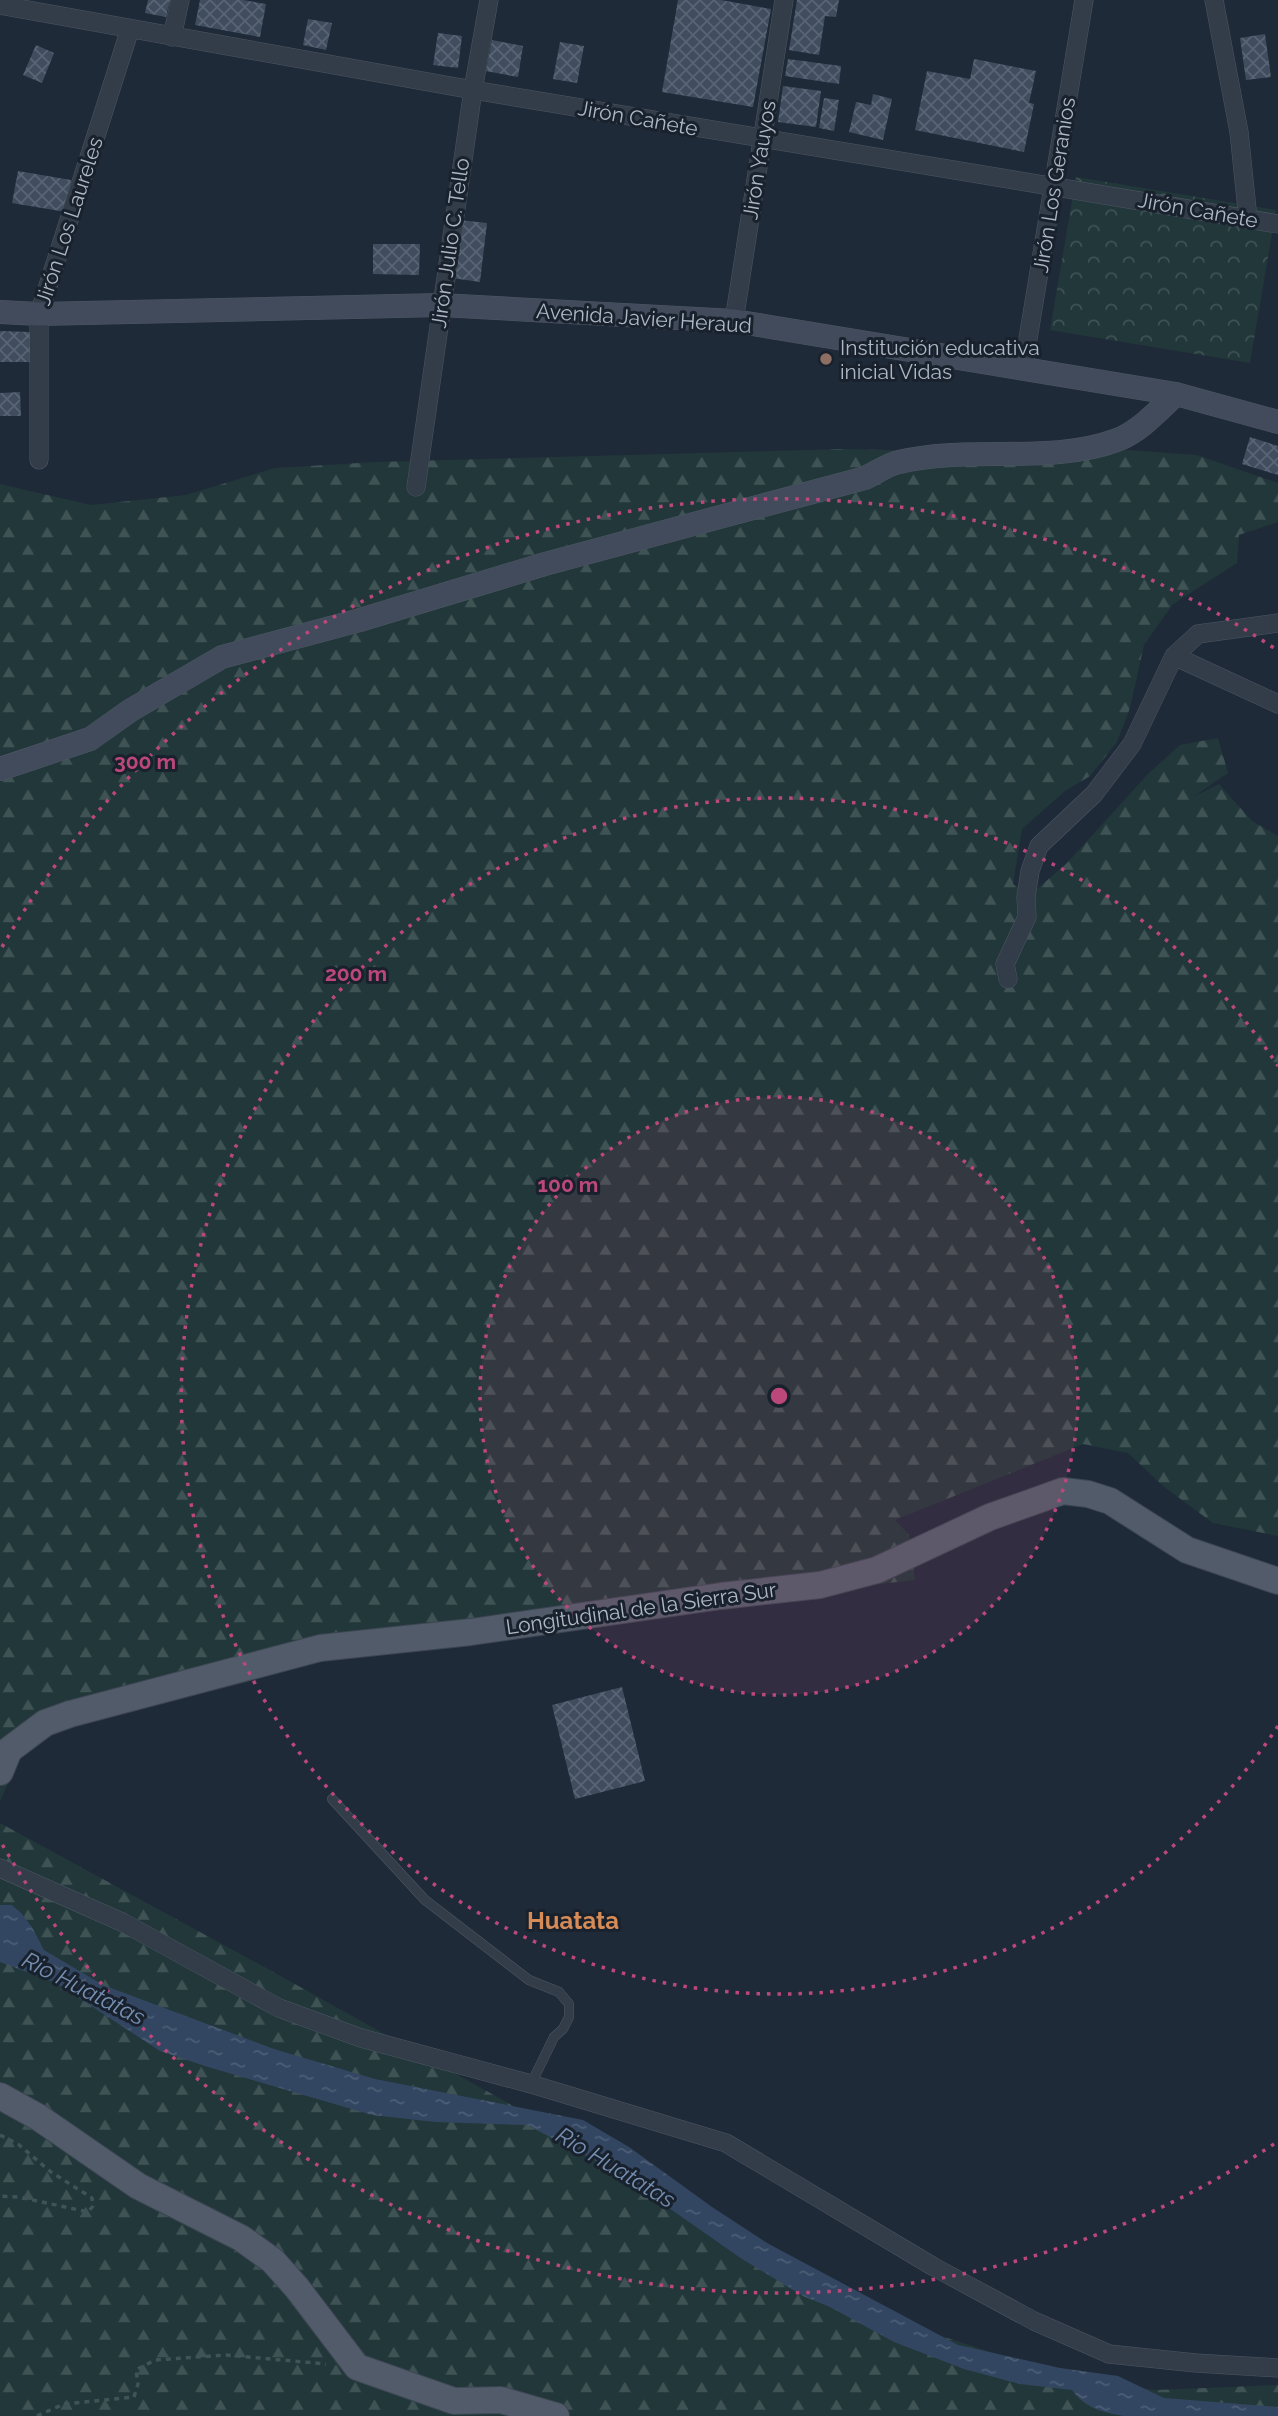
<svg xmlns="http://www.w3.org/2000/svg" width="1278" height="2416" font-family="Raleway,sans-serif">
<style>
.forest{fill:url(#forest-firs)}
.park{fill:url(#park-crowns)}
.water{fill:url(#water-ripples)}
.building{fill:url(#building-cross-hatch)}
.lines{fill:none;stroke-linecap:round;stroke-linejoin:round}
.lane-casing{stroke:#4d5763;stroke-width:10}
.street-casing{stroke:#4d5763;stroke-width:19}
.secondary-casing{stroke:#4d5763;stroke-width:24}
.primary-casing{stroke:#3c4552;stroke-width:28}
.path{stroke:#3f5457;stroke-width:3.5;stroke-dasharray:5 5;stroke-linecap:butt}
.lane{stroke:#333c49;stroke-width:9}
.street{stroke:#333c49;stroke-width:18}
.secondary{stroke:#414b5c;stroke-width:23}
.primary{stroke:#515b69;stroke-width:26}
.ring{fill:none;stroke:#bc487b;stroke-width:3.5;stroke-dasharray:3.5 7}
.education-dot{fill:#8d6e63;stroke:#19212d;stroke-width:2.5}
.labels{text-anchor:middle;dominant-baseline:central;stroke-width:6;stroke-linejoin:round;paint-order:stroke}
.street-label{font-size:21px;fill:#adb7c5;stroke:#19212d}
.poi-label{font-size:21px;fill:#adb7c5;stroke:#19212d;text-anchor:start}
.water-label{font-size:23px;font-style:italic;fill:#748eaf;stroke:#19212d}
.quarter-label{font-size:24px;font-weight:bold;fill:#d78c57;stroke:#19212d}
.centre{fill:#bc487b;stroke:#19212d;stroke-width:3.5}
.ring-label{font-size:21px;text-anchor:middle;font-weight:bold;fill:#bc487b;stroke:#19212d;stroke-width:6;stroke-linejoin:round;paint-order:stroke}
</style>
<defs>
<pattern id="forest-firs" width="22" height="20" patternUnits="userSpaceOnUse" patternTransform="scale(1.75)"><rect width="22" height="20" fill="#213739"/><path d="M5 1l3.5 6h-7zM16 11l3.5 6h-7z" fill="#3f5254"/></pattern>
<pattern id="park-crowns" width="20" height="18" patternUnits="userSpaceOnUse" patternTransform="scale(1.75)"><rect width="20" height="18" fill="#213739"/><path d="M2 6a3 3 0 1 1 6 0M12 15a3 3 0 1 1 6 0" fill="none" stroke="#3f5254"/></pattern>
<pattern id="water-ripples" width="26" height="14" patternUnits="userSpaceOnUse" patternTransform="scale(1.75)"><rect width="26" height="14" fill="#324661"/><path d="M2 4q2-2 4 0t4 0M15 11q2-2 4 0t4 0" fill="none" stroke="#4d5e76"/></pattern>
<pattern id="building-cross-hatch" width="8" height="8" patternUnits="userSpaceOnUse" patternTransform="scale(1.75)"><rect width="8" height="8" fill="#404d5e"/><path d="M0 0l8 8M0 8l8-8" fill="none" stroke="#596474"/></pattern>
</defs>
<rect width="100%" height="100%" fill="#1f2a38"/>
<path class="forest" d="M 1101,448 L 1197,455 L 1278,483 L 1278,522 L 1239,535 L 1237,563 L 1173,604 L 1144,645 L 1130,708 L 1117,742 L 1090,776 L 1065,791 L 1022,829 L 1013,884 L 1031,894 L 1066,864 L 1148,774 L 1180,745 L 1218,738 L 1228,773 L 1193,797 L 1219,784 L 1252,821 L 1278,836 L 1278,1536 L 1213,1523 L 1163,1486 L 1128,1453 L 1083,1444 L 895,1520 L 909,1535 L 915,1580 L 406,1637 L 93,1708 L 26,1745 L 0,1801 L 0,484 L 91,505 L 186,495 L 275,468 L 376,462 L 845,449 L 965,452 Z
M 0,1823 L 268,1969 L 904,2324 L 1081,2381 L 1156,2390 L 1278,2385 L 1278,2416 L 0,2416 Z"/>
<path class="park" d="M 1076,177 L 1276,210 L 1250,363 L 1050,330 Z"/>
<path class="water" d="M 0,1905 L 12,1905 L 21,1913 L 32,1927 L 44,1950 L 103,1985 L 274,2049 L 375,2079 L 583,2120 L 629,2147 L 712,2207 L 767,2243 L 958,2345 L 1060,2368 L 1118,2376 L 1164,2398 L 1278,2407 L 1278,2416 L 1124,2416 C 1101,2412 1085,2408 1072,2390 L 1020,2384 L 964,2369 L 894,2342 L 830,2307 L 803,2296 L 739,2257 L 619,2173 L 527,2125 L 435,2122 L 372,2115 L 208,2067 L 160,2051 L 56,1983 L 0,1962 Z"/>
<path class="building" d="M 148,0 L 170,0 L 166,17 L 145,13 Z
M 200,0 L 243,0 L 266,4 L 260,37 L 195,25 Z
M 678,0 L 721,0 L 771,9 L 753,107 L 662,92 Z
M 797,0 L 839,0 L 836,17 L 825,16 L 819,55 L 789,50 Z
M 308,19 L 332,23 L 326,50 L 303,45 Z
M 438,33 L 462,36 L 458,68 L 433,65 Z
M 1265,34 L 1271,77 L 1246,80 L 1240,38 Z
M 492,40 L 523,46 L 518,77 L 486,71 Z
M 560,42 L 584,46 L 577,83 L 553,79 Z
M 36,45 L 54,53 L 42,83 L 23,75 Z
M 788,59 L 841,66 L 839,84 L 785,76 Z
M 974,59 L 1036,71 L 1029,103 L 1034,104 L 1024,152 L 915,130 L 927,71 L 970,79 Z
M 783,86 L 821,91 L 816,127 L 778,122 Z
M 873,94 L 892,99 L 883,140 L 849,132 L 856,102 L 871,105 Z
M 824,98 L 839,100 L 834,131 L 819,128 Z
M 18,171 L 71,180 L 66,212 L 12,203 Z
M 459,220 L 487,223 L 480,282 L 452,278 Z
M 373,244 L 420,244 L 419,275 L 373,274 Z
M 0,331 L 30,332 L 30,362 L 0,362 Z
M 20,392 L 21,416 L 0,416 L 0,393 Z
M 1250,437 L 1278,446 L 1278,475 L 1242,464 Z
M 622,1687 L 645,1781 L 575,1799 L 552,1705 Z"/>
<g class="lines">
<g class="lane-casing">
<path id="lane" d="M 332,1799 L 425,1900 L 529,1980 L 559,1992 L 569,2004 L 569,2017 L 563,2029 L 554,2037 L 531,2084"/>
</g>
<g class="street-casing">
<path id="street" d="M 1214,0 L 1239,132 L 1248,219
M 0,5 L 473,90 L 1278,224
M 172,37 L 180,0
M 734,321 L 784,0
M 1023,369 L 1084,0
M 39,460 L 39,314 L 130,29
M 416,487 L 473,90 L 489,0
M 1174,656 L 1278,704
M 1008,979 L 1005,964 L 1027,917 L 1026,897 L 1030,871 L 1039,846 L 1094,794 L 1132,744 L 1174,656 L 1198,634 L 1278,623
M 0,1868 L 124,1923 L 279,2008 L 361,2038 L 531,2084 L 726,2143 L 934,2267 L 1034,2321 L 1109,2354 L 1196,2363 L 1278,2368"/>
</g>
<g class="secondary-casing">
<path id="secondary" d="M 0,312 L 39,314 L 441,305 L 734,321 L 1176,394 L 1278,422
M 0,769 L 90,739 L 131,710 L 222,657 L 360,620 L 545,564 L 865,478 C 876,473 888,464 899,462 C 970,445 1050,465 1117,440 C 1139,432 1159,410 1176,394"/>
</g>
<g class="primary-casing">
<path id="primary" d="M 0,1772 L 9,1750 L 45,1723 L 70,1714 L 214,1676 L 320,1648 L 471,1632 L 721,1596 L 820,1585 L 877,1570 L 990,1517 L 1063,1491 L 1088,1494 L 1110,1501 L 1187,1550 L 1278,1581
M 0,2096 L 38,2117 L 138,2186 L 241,2238 L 273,2261 L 297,2288 L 357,2367 L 454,2401 L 501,2400 L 556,2416"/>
</g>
<path class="path" d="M 0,2135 L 18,2144 L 51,2172 L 92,2198 L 93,2206 L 88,2212 L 19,2197 L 0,2196
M 37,2416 L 64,2404 L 134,2397 L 138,2384 L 136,2370 L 155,2360 L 226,2355 L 326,2364"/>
<use href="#lane" class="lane"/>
<use href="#street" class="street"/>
<use href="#secondary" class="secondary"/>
<use href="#primary" class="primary"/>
</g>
<circle cx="779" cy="1396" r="299" fill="#bc487b" fill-opacity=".12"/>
<g class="ring">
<circle cx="779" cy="1396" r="299"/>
<path d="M1278 1726A598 598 0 1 1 1278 1066"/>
<path d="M1274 2144A897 897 0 0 1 2 1844M2 947A897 897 0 0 1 1274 648"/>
</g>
<circle class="education-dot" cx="826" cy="359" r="7"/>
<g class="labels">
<g class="street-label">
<text transform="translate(638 118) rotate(10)">Jirón Cañete</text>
<text transform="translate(759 160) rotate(-81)">Jirón Yauyos</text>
<text transform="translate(1054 185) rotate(-81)">Jirón Los Geranios</text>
<text transform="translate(1198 210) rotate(10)">Jirón Cañete</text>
<text transform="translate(69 221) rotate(-72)">Jirón Los Laureles</text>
<text transform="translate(450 243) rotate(-82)">Jirón Julio C. Tello</text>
<text transform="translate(644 318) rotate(4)">Avenida Javier Heraud</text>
<text transform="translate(641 1608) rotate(-8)">Longitudinal de la Sierra Sur</text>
</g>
<g class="poi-label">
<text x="840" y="347">Institución educativa<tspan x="840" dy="24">inicial Vidas</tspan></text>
</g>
<g class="water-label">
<text transform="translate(84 1988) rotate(27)">Rio Huatatas</text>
<text transform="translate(616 2167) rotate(31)">Rio Huatatas</text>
</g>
<g class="quarter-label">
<text x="573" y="1920">Huatata</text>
</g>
</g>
<circle cx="779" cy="1396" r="10" class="centre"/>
<g class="ring-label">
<text x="145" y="769">300 m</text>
<text x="356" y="981">200 m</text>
<text x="568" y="1192">100 m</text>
</g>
</svg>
